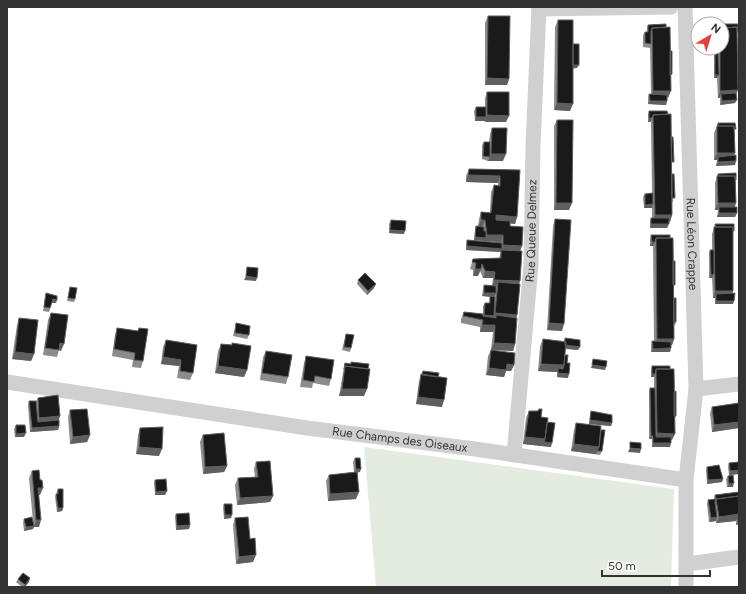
<svg xmlns="http://www.w3.org/2000/svg" width="746" height="594" font-family="Figtree,sans-serif">
<style>
.green{fill:#e4ecdf}
.lines{fill:none;stroke-linecap:round;stroke-linejoin:round}
.minor{stroke:#d0d0d0;stroke-width:15}
.wall{fill:#8c8c8c}
.shaded-wall{fill:#5f5f5f}
.building{fill:#1a1a1a;stroke:#5f5f5f}
.labels{text-anchor:middle;dominant-baseline:central;stroke-width:4;stroke-linejoin:round;paint-order:stroke}
.street-label{font-size:12px;fill:#333;stroke:#fff}
</style>
<rect width="100%" height="100%" fill="#fff"/>
<path class="green" d="M 364,447 L 674,489 L 671,587 L 376,587 Z"/>
<g class="lines">
<g class="minor">
<path id="s1" d="M 685,7 L 696,389 L 686,480"/>
<path d="M 539,9 L 671,7"/>
<path id="s2" d="M 7,382 L 307,428 L 475,449 L 686,480 L 686,587"/>
<path d="M 696,389 L 739,384"/>
<path id="s3" d="M 514,455 L 531,265 L 533,146 L 539,7"/>
<path d="M 687,564 L 739,557"/>
</g>
</g>
<path class="wall" d="M 488,16 L 509,79 L 507,85 L 485,85 L 485,23 Z
M 558,20 L 573,44 L 577,68 L 573,68 L 570,111 L 554,110 L 555,27 Z
M 666,24 L 671,78 L 670,78 L 668,98 L 667,98 L 666,105 L 648,104 L 648,97 L 649,94 L 651,94 L 650,48 L 643,47 L 643,35 L 645,32 L 647,32 L 647,28 L 648,25 Z
M 737,34 L 738,90 L 736,93 L 735,103 L 720,105 L 720,98 L 718,98 L 717,78 L 714,78 L 714,54 L 715,51 L 717,51 L 717,48 L 722,48 Z
M 487,92 L 506,122 L 485,122 L 485,120 L 475,121 L 474,111 L 476,107 L 485,107 L 485,98 Z
M 649,111 L 671,137 L 673,202 L 672,202 L 672,215 L 670,222 L 669,222 L 667,228 L 650,228 L 650,221 L 651,218 L 652,218 L 652,208 L 644,208 L 643,197 L 645,194 L 652,193 L 651,122 L 648,122 L 648,115 Z
M 557,120 L 569,210 L 554,210 L 554,126 Z
M 718,123 L 735,132 L 735,153 L 734,155 L 735,165 L 716,166 L 717,160 L 714,160 L 714,133 Z
M 492,128 L 503,161 L 488,161 L 482,159 L 482,145 L 484,142 L 489,142 L 490,134 Z
M 469,169 L 520,170 L 517,217 L 515,224 L 510,223 L 510,226 L 522,246 L 520,251 L 520,281 L 519,284 L 517,315 L 516,318 L 515,344 L 513,351 L 492,350 L 514,365 L 511,371 L 506,371 L 504,377 L 486,375 L 488,356 L 491,350 L 493,332 L 480,332 L 480,327 L 461,323 L 461,319 L 464,312 L 483,314 L 483,306 L 485,303 L 489,303 L 490,297 L 482,296 L 483,289 L 484,285 L 492,286 L 493,278 L 483,278 L 480,271 L 478,276 L 473,276 L 473,270 L 470,269 L 473,259 L 499,258 L 501,252 L 466,250 L 466,244 L 467,240 L 501,242 L 474,240 L 475,230 L 476,226 L 478,226 L 479,219 L 481,212 L 490,212 L 491,192 L 494,185 L 498,186 L 498,183 L 466,182 L 466,176 Z
M 718,174 L 736,182 L 735,207 L 737,213 L 735,217 L 717,217 L 718,210 L 715,210 L 715,183 Z
M 555,219 L 562,331 L 547,330 L 553,226 Z
M 391,220 L 404,234 L 389,233 L 389,224 Z
M 715,224 L 733,234 L 732,294 L 733,304 L 715,304 L 715,298 L 713,298 L 712,278 L 709,278 L 709,254 L 710,250 L 712,250 L 712,234 Z
M 651,235 L 670,235 L 674,298 L 676,322 L 675,325 L 674,325 L 674,339 L 672,345 L 671,345 L 671,348 L 670,352 L 651,352 L 651,345 L 652,341 L 654,341 L 653,246 L 650,246 L 650,239 Z
M 358,280 L 374,288 L 367,295 L 357,284 Z
M 70,287 L 75,299 L 74,302 L 67,301 L 69,291 Z
M 46,293 L 56,303 L 52,303 L 49,312 L 43,311 L 45,297 Z
M 51,313 L 61,351 L 59,350 L 57,357 L 43,355 L 48,320 Z
M 19,318 L 34,354 L 31,361 L 12,359 L 17,325 Z
M 236,323 L 249,335 L 247,339 L 233,336 Z
M 117,328 L 138,331 L 139,328 L 143,361 L 141,368 L 132,367 L 133,360 L 112,356 L 115,335 Z
M 346,334 L 351,348 L 350,352 L 342,350 Z
M 565,338 L 578,350 L 565,349 L 565,355 L 567,363 L 568,378 L 557,377 L 557,372 L 538,371 L 540,346 L 543,339 L 564,341 Z
M 166,340 L 193,373 L 190,380 L 177,378 L 179,366 L 161,364 L 163,347 Z
M 221,344 L 247,370 L 244,377 L 215,373 L 218,351 Z
M 266,351 L 288,377 L 286,384 L 260,380 L 263,357 Z
M 306,356 L 331,379 L 329,386 L 313,383 L 312,388 L 300,387 L 304,363 Z
M 351,362 L 368,369 L 364,396 L 339,396 L 344,367 L 345,363 L 351,364 Z
M 652,366 L 670,369 L 674,392 L 676,416 L 674,419 L 672,440 L 671,440 L 670,447 L 652,447 L 652,439 L 649,439 L 649,391 L 650,388 L 654,388 L 654,377 L 651,377 L 651,370 Z
M 423,371 L 438,377 L 442,407 L 416,404 L 419,381 Z
M 38,398 L 60,416 L 59,420 L 59,426 L 58,430 L 30,432 L 28,405 L 29,401 L 36,401 Z
M 739,403 L 739,428 L 712,432 L 710,413 L 712,407 Z
M 539,409 L 541,417 L 547,422 L 551,447 L 523,444 L 526,418 L 529,411 L 538,411 Z
M 70,410 L 90,435 L 87,442 L 70,444 L 68,417 Z
M 591,411 L 612,423 L 611,426 L 589,424 L 590,415 Z
M 576,423 L 601,430 L 602,451 L 600,455 L 571,451 L 574,430 Z
M 16,425 L 24,437 L 15,437 L 14,429 Z
M 140,428 L 159,456 L 136,454 L 138,435 Z
M 203,435 L 227,466 L 224,472 L 203,474 L 200,442 Z
M 355,458 L 360,472 L 358,472 L 356,499 L 328,501 L 326,481 L 329,475 L 354,472 L 353,462 Z
M 256,462 L 273,496 L 270,502 L 237,505 L 235,485 L 238,478 L 255,477 L 254,469 Z
M 739,462 L 739,474 L 729,475 L 728,467 L 729,463 Z
M 707,467 L 723,479 L 722,482 L 707,484 L 706,470 Z
M 32,471 L 40,495 L 39,495 L 39,527 L 34,527 L 33,529 L 24,531 L 23,522 L 24,519 L 33,522 L 29,478 Z
M 728,476 L 733,487 L 727,487 L 726,479 Z
M 155,480 L 165,495 L 155,495 L 154,483 Z
M 58,489 L 63,508 L 62,511 L 57,512 L 55,497 Z
M 739,492 L 739,524 L 736,525 L 736,521 L 716,523 L 716,521 L 709,522 L 707,504 L 708,500 L 714,499 L 714,498 L 715,495 Z
M 224,504 L 231,518 L 224,519 L 223,508 Z
M 176,514 L 190,525 L 189,529 L 176,530 L 175,517 Z
M 235,518 L 253,562 L 236,564 L 233,525 Z
M 18,579 L 29,582 L 25,587 L 22,587 L 16,582 Z"/>
<path class="shaded-wall" d="M 572,65 L 579,65 L 577,68 L 570,69 Z
M 715,75 L 719,75 L 717,78 L 714,78 Z
M 487,78 L 509,79 L 507,85 L 485,85 Z
M 738,90 L 735,97 L 721,94 L 720,98 L 718,98 L 720,91 Z
M 653,91 L 671,91 L 668,98 L 651,98 Z
M 737,100 L 735,103 L 720,105 L 722,101 Z
M 650,101 L 667,101 L 666,105 L 648,104 Z
M 557,103 L 573,104 L 570,111 L 554,110 Z
M 487,115 L 509,116 L 506,122 L 485,122 Z
M 476,117 L 486,117 L 485,121 L 475,121 Z
M 649,118 L 652,118 L 651,121 L 648,122 Z
M 717,153 L 735,153 L 732,160 L 718,157 L 717,160 L 714,160 Z
M 491,154 L 506,154 L 503,161 L 488,161 Z
M 736,161 L 735,165 L 716,166 L 718,162 Z
M 468,175 L 500,176 L 498,183 L 466,182 Z
M 556,203 L 572,203 L 569,210 L 554,210 Z
M 718,203 L 736,203 L 734,210 L 719,207 L 718,210 L 715,210 Z
M 653,204 L 652,208 L 644,208 L 645,205 Z
M 719,213 L 737,213 L 735,217 L 717,217 Z
M 496,215 L 517,217 L 515,224 L 494,222 Z
M 655,215 L 672,215 L 670,222 L 652,222 Z
M 481,220 L 485,220 L 482,227 L 478,227 Z
M 651,224 L 669,224 L 667,228 L 650,228 Z
M 390,230 L 405,231 L 404,234 L 389,233 Z
M 487,235 L 503,235 L 501,242 L 484,241 L 474,240 L 475,237 L 486,238 Z
M 652,242 L 655,242 L 653,246 L 650,246 Z
M 503,245 L 522,246 L 519,253 L 501,250 L 501,252 L 466,250 L 467,246 L 502,249 Z
M 475,269 L 481,269 L 478,276 L 473,276 Z
M 485,271 L 495,272 L 493,278 L 483,278 Z
M 714,274 L 712,278 L 709,278 L 711,275 Z
M 246,276 L 257,278 L 256,281 L 244,280 Z
M 494,280 L 520,281 L 517,288 L 498,282 L 496,287 L 492,287 Z
M 376,284 L 374,288 L 367,295 L 368,291 Z
M 715,291 L 733,291 L 731,298 L 716,294 L 715,298 L 713,298 Z
M 484,293 L 496,293 L 494,297 L 482,296 Z
M 53,299 L 57,300 L 56,303 L 52,303 Z
M 716,301 L 734,301 L 733,304 L 715,304 Z
M 495,313 L 517,315 L 515,321 L 496,318 L 496,315 L 495,320 L 493,319 Z
M 484,315 L 494,316 L 493,319 L 482,319 Z
M 549,323 L 564,324 L 562,331 L 547,330 Z
M 482,325 L 495,325 L 493,332 L 480,332 Z
M 657,339 L 674,339 L 672,345 L 654,345 Z
M 60,343 L 64,344 L 61,351 L 58,350 Z
M 494,343 L 515,344 L 513,351 L 491,350 Z
M 564,345 L 580,347 L 578,350 L 563,348 Z
M 671,348 L 670,352 L 651,352 L 653,349 Z
M 15,352 L 34,354 L 31,361 L 12,359 Z
M 163,357 L 181,360 L 179,366 L 161,364 Z
M 507,364 L 514,365 L 511,371 L 506,371 L 504,377 L 486,375 L 489,368 Z
M 541,364 L 564,365 L 561,372 L 558,368 L 557,372 L 538,371 Z
M 592,365 L 606,367 L 605,370 L 591,368 Z
M 218,366 L 247,370 L 244,377 L 215,373 Z
M 558,373 L 569,374 L 568,378 L 557,377 Z
M 652,374 L 655,374 L 654,377 L 651,377 Z
M 342,389 L 367,389 L 364,396 L 339,396 Z
M 418,397 L 444,400 L 442,407 L 416,404 Z
M 60,416 L 57,423 L 37,425 L 39,418 Z
M 590,420 L 612,423 L 611,426 L 589,424 Z
M 739,422 L 739,428 L 712,432 L 714,425 Z
M 59,426 L 58,430 L 30,432 L 32,428 Z
M 26,433 L 24,437 L 15,437 L 16,434 Z
M 657,433 L 675,434 L 672,440 L 655,440 Z
M 90,435 L 87,442 L 70,444 L 73,437 Z
M 651,436 L 653,436 L 652,439 L 649,439 Z
M 525,437 L 545,439 L 552,443 L 551,447 L 523,444 Z
M 653,443 L 671,443 L 670,447 L 652,447 Z
M 574,444 L 599,447 L 596,454 L 571,451 Z
M 139,447 L 162,449 L 159,456 L 136,454 Z
M 630,448 L 641,449 L 640,453 L 628,452 Z
M 227,466 L 224,472 L 203,474 L 205,467 Z
M 356,469 L 361,469 L 360,472 L 354,473 Z
M 739,470 L 739,474 L 729,475 L 730,471 Z
M 723,479 L 722,482 L 707,484 L 708,480 Z
M 734,483 L 733,487 L 727,487 L 729,484 Z
M 38,488 L 43,488 L 40,495 L 36,495 Z
M 167,491 L 165,495 L 155,495 L 156,492 Z
M 359,492 L 356,499 L 328,501 L 330,494 Z
M 273,496 L 270,502 L 237,505 L 240,498 Z
M 58,508 L 63,508 L 62,511 L 57,512 Z
M 739,514 L 739,521 L 737,518 L 736,521 L 716,523 L 719,517 Z
M 225,515 L 232,515 L 231,518 L 224,519 Z
M 717,517 L 716,521 L 709,522 L 711,518 Z
M 36,520 L 41,520 L 39,527 L 34,527 Z
M 738,521 L 739,521 L 739,524 L 736,525 Z
M 190,525 L 189,529 L 176,530 L 177,526 Z
M 34,526 L 33,529 L 24,531 L 26,527 Z
M 256,555 L 253,562 L 236,564 L 239,557 Z
M 30,578 L 29,582 L 24,587 L 25,585 Z"/>
<path class="building" d="M 488,16 L 510,16 L 509,79 L 487,78 Z
M 558,20 L 573,20 L 573,104 L 557,103 Z
M 666,24 L 666,27 L 652,28 L 651,31 L 651,44 L 645,43 L 645,32 L 648,32 L 648,25 Z
M 722,24 L 738,24 L 738,32 L 737,32 L 737,27 L 722,28 Z
M 670,27 L 671,91 L 653,91 L 652,28 Z
M 737,27 L 738,90 L 720,91 L 720,48 L 722,48 L 722,28 Z
M 573,44 L 579,44 L 579,65 L 573,65 Z
M 718,50 L 719,75 L 715,75 L 715,51 Z
M 670,51 L 672,51 L 672,74 L 670,75 Z
M 487,92 L 509,92 L 509,116 L 487,115 Z
M 736,93 L 737,100 L 722,101 L 721,94 Z
M 649,94 L 667,95 L 667,101 L 650,101 Z
M 476,107 L 486,107 L 486,117 L 476,117 Z
M 649,111 L 667,111 L 668,114 L 653,115 L 652,118 L 649,118 Z
M 671,114 L 672,215 L 655,215 L 653,115 Z
M 557,120 L 573,120 L 572,203 L 556,203 Z
M 718,123 L 735,123 L 736,129 L 734,129 L 734,126 L 718,126 Z
M 717,126 L 734,126 L 735,153 L 717,153 Z
M 492,128 L 507,128 L 506,154 L 491,154 Z
M 671,137 L 673,137 L 674,162 L 672,162 Z
M 484,142 L 490,142 L 490,157 L 483,156 Z
M 736,155 L 736,161 L 718,162 L 718,157 Z
M 469,169 L 520,170 L 517,217 L 496,215 L 496,220 L 510,221 L 510,226 L 523,227 L 522,246 L 503,245 L 503,235 L 487,235 L 485,220 L 481,220 L 481,212 L 491,213 L 494,185 L 500,186 L 500,176 L 468,175 Z
M 736,173 L 736,180 L 735,180 L 735,176 L 718,176 L 718,174 Z
M 672,174 L 674,174 L 675,198 L 672,198 Z
M 717,176 L 735,176 L 736,203 L 718,203 Z
M 653,193 L 653,204 L 645,205 L 645,194 Z
M 719,207 L 737,207 L 737,213 L 719,213 Z
M 651,218 L 669,218 L 669,224 L 651,224 Z
M 555,219 L 571,220 L 564,324 L 549,323 Z
M 391,220 L 406,221 L 405,231 L 390,230 Z
M 715,224 L 734,224 L 734,231 L 733,231 L 733,227 L 716,227 Z
M 476,226 L 484,227 L 484,231 L 486,231 L 486,238 L 475,237 Z
M 714,227 L 733,227 L 733,291 L 715,291 Z
M 651,235 L 670,235 L 670,238 L 656,238 L 655,242 L 652,242 Z
M 656,238 L 673,238 L 674,339 L 657,339 Z
M 467,240 L 502,243 L 502,249 L 467,246 Z
M 501,250 L 522,251 L 520,281 L 494,280 L 495,272 L 485,271 L 482,264 L 481,269 L 475,269 L 476,263 L 472,262 L 473,259 L 501,258 Z
M 710,250 L 714,250 L 714,274 L 711,275 Z
M 673,261 L 675,261 L 675,285 L 673,285 Z
M 247,267 L 258,268 L 257,278 L 246,276 Z
M 365,273 L 376,284 L 368,291 L 358,280 Z
M 498,282 L 520,284 L 517,315 L 495,313 Z
M 484,285 L 496,286 L 496,293 L 484,293 Z
M 70,287 L 77,288 L 75,299 L 68,298 Z
M 46,293 L 57,296 L 57,300 L 53,299 L 50,308 L 44,307 Z
M 735,293 L 734,301 L 716,301 L 716,294 Z
M 490,296 L 495,297 L 494,316 L 484,315 L 485,303 L 490,303 Z
M 674,298 L 676,298 L 676,322 L 674,322 Z
M 464,312 L 483,314 L 483,316 L 496,318 L 496,315 L 517,318 L 515,344 L 494,343 L 495,325 L 482,325 L 483,320 L 463,316 Z
M 51,313 L 68,315 L 64,344 L 60,343 L 59,350 L 45,348 Z
M 19,318 L 38,320 L 34,354 L 15,352 Z
M 236,323 L 250,326 L 249,335 L 235,333 Z
M 117,328 L 138,331 L 139,328 L 148,329 L 143,361 L 134,360 L 135,353 L 114,349 Z
M 346,334 L 354,335 L 351,348 L 344,347 Z
M 565,338 L 580,340 L 580,347 L 565,345 Z
M 543,339 L 566,342 L 564,365 L 541,364 Z
M 166,340 L 197,345 L 193,373 L 180,371 L 181,360 L 163,357 Z
M 652,341 L 671,342 L 671,348 L 653,349 Z
M 232,343 L 251,346 L 247,370 L 218,366 L 221,344 L 232,345 Z
M 491,350 L 515,353 L 514,365 L 507,364 L 506,370 L 489,368 Z
M 266,351 L 292,355 L 288,377 L 262,373 Z
M 565,355 L 568,355 L 567,363 L 570,363 L 569,374 L 558,373 L 558,368 L 563,369 L 564,365 Z
M 306,356 L 334,360 L 331,379 L 315,376 L 314,382 L 303,380 Z
M 593,359 L 607,361 L 606,367 L 592,365 Z
M 351,362 L 369,364 L 368,369 L 345,366 L 344,369 L 345,363 L 351,364 Z
M 345,366 L 370,369 L 367,389 L 342,389 Z
M 652,366 L 670,366 L 670,369 L 656,369 L 655,374 L 652,374 Z
M 656,369 L 674,369 L 675,434 L 657,433 Z
M 423,371 L 439,373 L 438,377 L 422,375 Z
M 421,374 L 447,378 L 444,400 L 418,397 Z
M 650,388 L 655,388 L 656,437 L 671,437 L 671,443 L 653,443 L 653,436 L 651,436 Z
M 676,391 L 676,416 L 674,416 L 674,392 Z
M 58,395 L 60,416 L 39,418 L 38,398 Z
M 29,401 L 36,401 L 38,422 L 59,420 L 59,426 L 32,428 Z
M 739,403 L 739,422 L 714,425 L 712,407 Z
M 87,409 L 90,435 L 73,437 L 70,410 Z
M 539,409 L 542,409 L 541,417 L 548,418 L 545,439 L 525,437 L 529,411 L 538,411 Z
M 591,411 L 612,415 L 612,423 L 590,420 Z
M 547,422 L 555,423 L 552,443 L 544,442 L 545,439 Z
M 576,423 L 601,426 L 599,447 L 574,444 Z
M 16,425 L 25,425 L 26,433 L 16,434 Z
M 163,427 L 162,449 L 139,447 L 140,428 Z
M 601,430 L 605,430 L 602,451 L 597,451 L 599,447 Z
M 224,433 L 227,466 L 205,467 L 203,435 Z
M 630,442 L 641,443 L 641,449 L 630,448 Z
M 355,458 L 360,458 L 361,469 L 356,469 Z
M 270,461 L 273,496 L 240,498 L 238,478 L 258,477 L 256,462 Z
M 739,462 L 739,470 L 730,471 L 729,463 Z
M 719,465 L 723,479 L 708,480 L 707,467 Z
M 39,470 L 40,480 L 42,480 L 43,488 L 38,488 L 41,520 L 36,520 L 32,471 Z
M 357,472 L 359,492 L 330,494 L 329,475 Z
M 733,475 L 734,483 L 729,484 L 728,476 Z
M 166,479 L 167,491 L 156,492 L 155,480 Z
M 58,489 L 63,489 L 63,508 L 58,508 L 56,494 L 58,494 Z
M 739,492 L 739,496 L 716,499 L 715,495 Z
M 739,496 L 739,514 L 719,517 L 716,499 Z
M 716,499 L 715,502 L 717,517 L 711,518 L 708,500 Z
M 224,504 L 232,504 L 232,515 L 225,515 Z
M 189,513 L 190,525 L 177,526 L 176,514 Z
M 32,517 L 34,526 L 26,527 L 24,519 Z
M 248,517 L 250,539 L 255,538 L 256,555 L 239,557 L 235,518 Z
M 739,517 L 739,521 L 738,521 L 737,518 Z
M 23,573 L 30,578 L 25,585 L 18,579 Z"/>
<g class="labels">
<g class="street-label">
<text stroke="none"><textPath href="#s3" startOffset="225">Rue Queue Delmez</textPath></text>
<text stroke="none"><textPath href="#s1" startOffset="237">Rue Léon Crappe</textPath></text>
<text stroke="none"><textPath href="#s2" startOffset="397">Rue Champs des Oiseaux</textPath></text>
</g>
</g>
<rect width="746" height="594" fill="none" stroke="#333333" stroke-width="16"/>
<g transform="translate(710 36) rotate(38)"><circle r="19" fill="#ffffff" stroke="#adadad"/>
<path d="M0-3L7 15L0 10L-7 15Z" fill="#e54039"/>
<text y="-6" font-size="11" font-weight="bold" text-anchor="middle" fill="#333333">N</text>
</g>
<path d="M602 570v6h108v-6" fill="none" stroke="#333333" stroke-width="2"/>
<text x="608" y="570" font-size="12" fill="#333333" stroke="#ffffff" stroke-width="3" paint-order="stroke">50 m</text>
</svg>
